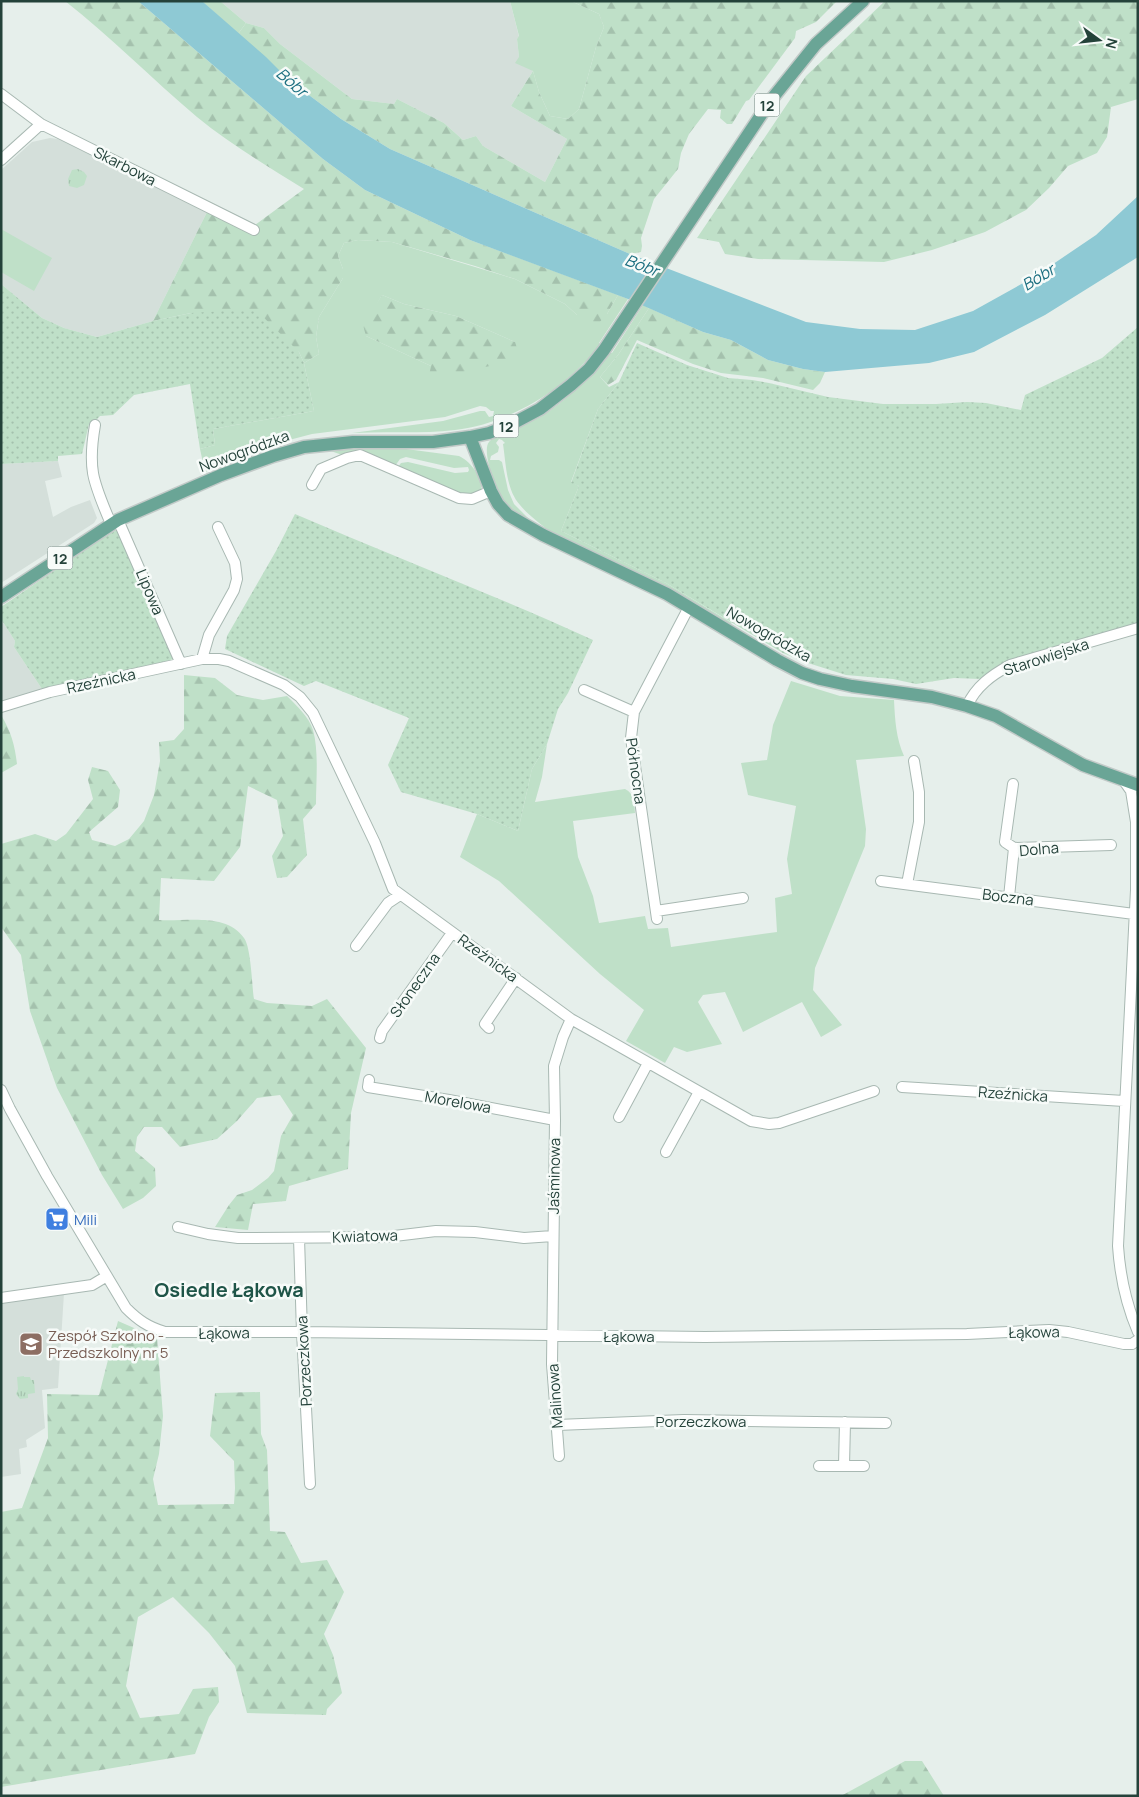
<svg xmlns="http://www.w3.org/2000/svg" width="1139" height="1797" font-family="Manrope,sans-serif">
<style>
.built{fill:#d4dfda}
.grass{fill:#bfe0c8;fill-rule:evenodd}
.forest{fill:url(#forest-firs)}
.park{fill:url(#park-tufts)}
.garden{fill:url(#garden-dots)}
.water{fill:#8ec9d4}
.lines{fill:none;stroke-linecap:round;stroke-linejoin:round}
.minor-casing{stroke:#a8b8b2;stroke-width:12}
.major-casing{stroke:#c2cac8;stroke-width:15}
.minor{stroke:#fff;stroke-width:10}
.major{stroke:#6aa596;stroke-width:12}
.labels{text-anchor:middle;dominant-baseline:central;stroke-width:5;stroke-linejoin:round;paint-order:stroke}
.shield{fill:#f7fbf9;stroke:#637a73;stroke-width:1}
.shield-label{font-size:14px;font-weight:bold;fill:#24423a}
.street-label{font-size:15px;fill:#24423a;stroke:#f7fbf9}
.shop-label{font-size:15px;fill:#366cbe;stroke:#f7fbf9;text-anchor:start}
.education-label{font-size:15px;fill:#785e54;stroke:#f7fbf9;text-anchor:start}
.water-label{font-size:16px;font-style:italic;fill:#1c6f80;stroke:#f7fbf9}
.district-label{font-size:20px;font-weight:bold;fill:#1f5548;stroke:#f7fbf9}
</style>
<defs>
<pattern id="forest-firs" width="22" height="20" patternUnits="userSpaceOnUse" patternTransform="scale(1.25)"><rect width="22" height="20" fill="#bfe0c8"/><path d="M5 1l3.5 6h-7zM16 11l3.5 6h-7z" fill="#a4c1ad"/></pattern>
<pattern id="park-tufts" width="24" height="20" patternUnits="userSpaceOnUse" patternTransform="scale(1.25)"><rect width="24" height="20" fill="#bfe0c8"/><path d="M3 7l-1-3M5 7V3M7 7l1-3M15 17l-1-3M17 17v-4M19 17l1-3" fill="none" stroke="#a4c1ad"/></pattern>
<pattern id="garden-dots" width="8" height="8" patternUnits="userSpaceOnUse" patternTransform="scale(1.25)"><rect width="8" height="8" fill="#bfe0c8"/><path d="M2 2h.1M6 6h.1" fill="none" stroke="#a4c1ad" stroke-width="1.8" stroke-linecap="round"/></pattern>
</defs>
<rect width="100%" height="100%" fill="#e6efeb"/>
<path class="built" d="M 220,1 L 510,1 L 519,37 L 517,39 L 519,57 L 533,71 L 511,106 L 567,139 L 545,182 L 483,146 L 476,136 L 463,140 L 444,123 L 397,99 L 394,104 L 352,99 L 280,44 L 264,28 L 246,23 Z
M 50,138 L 58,139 L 207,212 L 153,321 L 97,337 L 64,328 L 51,322 L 42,318 L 1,284 L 1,170 L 32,142 Z
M 58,461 L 62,477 L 45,481 L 53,517 L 71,507 L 90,500 L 97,518 L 94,523 L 1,583 L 1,464 Z
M 1,619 L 15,641 L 14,647 L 42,689 L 1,702 Z
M 64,1293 L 58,1388 L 42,1390 L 45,1428 L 26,1440 L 27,1447 L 19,1449 L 21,1474 L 1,1477 L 1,1301 Z"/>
<path class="grass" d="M 202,1 L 220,1 L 246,23 L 238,34 Z
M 510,1 L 571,1 L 599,14 L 604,27 L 596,47 L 579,109 L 568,119 L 550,116 L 539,92 L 533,71 L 515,63 L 519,57 L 517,39 L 519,36 Z
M 1,229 L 52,258 L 34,291 L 1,272 Z
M 358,240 L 392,242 L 515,279 L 565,304 L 577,315 L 607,314 L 618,295 L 628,299 L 599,343 L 600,345 C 565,389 512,423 455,430 C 421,434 387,431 352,433 L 443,421 L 480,411 L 485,411 L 489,417 L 493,416 L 494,411 L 491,411 L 486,407 L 480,406 L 445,417 L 312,434 L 270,445 L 205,472 L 200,449 L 215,445 L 213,429 L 314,411 L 304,363 L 319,354 L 316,337 L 319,317 L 343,278 L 343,269 L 338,256 L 344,243 ZM 382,295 L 404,304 L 456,316 L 515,342 L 431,366 L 366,336 L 377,304 Z
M 643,305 L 649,308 L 618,355 L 600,377 L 609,387 L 619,382 L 598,409 L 571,482 L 579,486 L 561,531 L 666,583 L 732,623 L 729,625 L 550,532 C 540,523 528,515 520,505 C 506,490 506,463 503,444 L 505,443 L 502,440 L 499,439 L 496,443 L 499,447 L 498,452 L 491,456 L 490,460 L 499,460 L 502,462 L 508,490 L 514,504 L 532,522 C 522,517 512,512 504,503 C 497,494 481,451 489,442 C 492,437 531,422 540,417 C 568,400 589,378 609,352 L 612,353 Z
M 391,447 L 459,456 C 470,461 483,477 481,490 L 474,494 L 463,495 L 398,467 L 401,463 L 408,462 L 455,473 L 468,472 L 469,470 L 468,467 L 454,468 L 406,457 L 400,459 L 395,466 L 345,456 L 328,450 Z
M 791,681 L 840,696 L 894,700 C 895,720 896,738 904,756 L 856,760 L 866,829 L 865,846 L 815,968 L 813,990 L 842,1025 L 821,1037 L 802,1002 L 743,1032 L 725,992 L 703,995 L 698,1002 L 722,1044 L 687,1052 L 674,1047 L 665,1063 L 626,1041 L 644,1010 L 600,974 L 499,881 L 460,857 L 477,814 L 518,831 L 532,769 L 547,744 L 542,777 L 535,802 L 625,789 C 635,794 634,803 635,813 L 573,821 L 578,857 L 593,896 L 599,923 L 645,916 L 648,929 L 668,928 L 671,947 L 777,932 L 775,898 L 792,894 L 787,859 L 796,806 L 748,795 L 741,763 L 767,760 L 773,725 Z"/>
<path class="forest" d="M 65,1 L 138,1 L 323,159 L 365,190 L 470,240 L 618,295 L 607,314 L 598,324 L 577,315 L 565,304 L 515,279 L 475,266 L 392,242 L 358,240 L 344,243 L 338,256 L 343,269 L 343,278 L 319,317 L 316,337 L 319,354 L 304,363 L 299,352 L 191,313 L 153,321 L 207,212 L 252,235 L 255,225 L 304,189 C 267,166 230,144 197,117 C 152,79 111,37 65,1 Z
M 571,1 L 837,1 L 816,22 L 796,31 L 795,38 L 749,100 L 746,101 L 732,124 L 727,124 L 720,118 L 721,110 L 708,109 L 689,134 L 681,153 L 678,169 L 654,199 L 641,238 L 642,246 L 641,252 L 630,254 L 390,149 L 341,119 L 290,81 L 238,34 L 246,23 L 264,28 L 280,44 L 352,99 L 394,104 L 397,99 L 444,123 L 463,140 L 476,136 L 483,146 L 545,182 L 567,139 L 511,106 L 533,71 L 539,92 L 550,116 L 568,119 L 579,109 L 596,47 L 604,27 L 599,14 Z
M 885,1 L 1138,1 L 1138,99 L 1111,107 L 1107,137 L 1097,153 L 1068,166 L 1049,188 L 1026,210 L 985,232 L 932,250 L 884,262 L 758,259 L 725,254 L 719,242 L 697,238 L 806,76 Z
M 382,295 L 404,304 L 456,316 L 515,342 L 518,351 L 514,358 L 494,365 L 433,379 L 429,376 L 431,366 L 366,336 L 363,325 Z
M 649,308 L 703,332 L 731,340 L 768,360 L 803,369 L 825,372 L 820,383 L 813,390 L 763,378 L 721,373 L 693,364 L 637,340 L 616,380 L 608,385 L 600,377 L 618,355 Z
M 184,675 L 215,678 L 237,695 L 263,700 L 287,696 C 297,706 309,717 313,730 C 319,751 316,781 316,804 L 303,819 L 307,855 L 287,877 L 277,878 L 272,856 L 283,836 L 277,800 L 248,786 L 240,847 L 214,881 L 161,878 L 159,920 C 185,922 226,912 244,938 C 251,947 252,986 254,999 L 267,1003 L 312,1006 L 327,999 L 366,1048 L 351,1113 L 348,1169 L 289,1186 L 286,1201 L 253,1204 L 248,1230 L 215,1227 L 229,1205 L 237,1195 L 252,1190 L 268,1178 L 274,1171 L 281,1136 L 293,1115 L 280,1095 L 257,1098 L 237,1121 L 217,1139 L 180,1147 L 162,1127 L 144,1127 L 137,1137 L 135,1151 L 155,1168 L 156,1186 L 143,1198 L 123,1209 L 102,1175 L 57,1088 L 30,1011 L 21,955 L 1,927 L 1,844 L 35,834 L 56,841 L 66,834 L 93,799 L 88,780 L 92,767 L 108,771 L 120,790 L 118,807 L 89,832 L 92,840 L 115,846 L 129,839 L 144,821 L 154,795 L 160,761 L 159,742 L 174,740 L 184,729 Z
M 1,715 C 11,731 15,746 17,764 L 1,773 Z
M 118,1321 L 157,1338 L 163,1416 L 159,1454 L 153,1479 L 158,1505 L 234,1504 L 235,1488 L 234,1461 L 210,1436 L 215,1393 L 260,1392 L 261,1434 L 267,1450 L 270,1531 L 285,1532 L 301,1563 L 327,1560 L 344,1592 L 324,1634 L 333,1655 L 342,1693 L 327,1709 L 326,1715 L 247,1713 L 235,1666 L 209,1633 L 173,1597 L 138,1617 L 126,1686 L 140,1718 L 179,1714 L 193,1689 L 218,1687 L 219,1702 L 209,1717 L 195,1754 L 1,1787 L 1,1512 L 22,1508 L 48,1438 L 47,1394 L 99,1395 Z
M 905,1761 L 922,1761 L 944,1796 L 841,1796 Z"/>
<path class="park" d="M 78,169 L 84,172 L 87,176 L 84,185 L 77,188 L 69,186 L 68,179 L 72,170 Z
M 24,1376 L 24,1377 L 30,1377 L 31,1380 L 34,1380 L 35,1393 L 28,1394 L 28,1398 L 20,1399 L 16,1394 L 18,1389 L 17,1377 Z"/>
<path class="garden" d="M 1,284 L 42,318 L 51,322 L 64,328 L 97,337 L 153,321 L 191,313 L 255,309 L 299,352 L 304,363 L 314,411 L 213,429 L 215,445 L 200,449 L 190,384 L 134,395 L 113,415 L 100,416 L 92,424 L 89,424 L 82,454 L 58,456 L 58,461 L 1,464 Z
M 1138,327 L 1138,632 L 998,673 L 985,681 L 980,679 L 954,678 L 916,684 L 893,679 L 846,675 L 808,663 L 783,653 L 666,583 L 561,531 L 579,486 L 571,483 L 598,409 L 619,382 L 637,343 L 687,365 L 728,378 L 752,380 L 769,383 L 828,397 L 883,404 L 936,404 L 967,402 L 986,403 L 1021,410 L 1025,395 L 1102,358 Z
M 295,514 C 394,557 495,595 593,640 L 568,693 L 558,709 L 547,744 L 532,769 L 518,831 L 477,814 L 401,792 L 388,765 L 409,718 L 316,681 L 304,686 L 225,649 L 227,636 L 276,551 Z
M 118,529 L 174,659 L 155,664 L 42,689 L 14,647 L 15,641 L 1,619 L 1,607 L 90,546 Z"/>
<path class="water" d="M 138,1 L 202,1 L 266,57 L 290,81 L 341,119 L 390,149 L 630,254 L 806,322 L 860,329 L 915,330 L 973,311 L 1034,277 L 1096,235 L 1138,196 L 1138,257 L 1045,315 L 974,352 L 929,363 L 825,372 L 803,369 L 768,360 L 731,340 L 703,332 L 628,299 L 470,240 L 365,190 L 323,159 Z"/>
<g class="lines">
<g class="minor-casing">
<path id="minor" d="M 1,94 L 41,124 L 254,230
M 1,160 L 41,124
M 95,425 C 87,471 94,483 111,524
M 312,485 L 321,469 L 347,458 L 360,455 L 459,498 L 472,499 L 491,491
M 118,520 L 181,664
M 202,659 L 209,635 L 234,590 L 237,579 L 235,563 L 218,527
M 584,690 L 634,712
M 967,706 C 976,686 992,675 1010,665 L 1138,628
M 1,707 L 50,692 L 202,659 L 219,659 L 229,661 L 284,685 L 300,697 L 313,713 L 375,843 L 393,889 L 571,1019 L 751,1121 L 769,1124 L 779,1123 L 874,1091
M 1124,781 L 1131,791 L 1136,822 L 1136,890 L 1118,1246 C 1120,1276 1126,1304 1138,1332
M 1013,784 L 1005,842 L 1014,848
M 881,881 L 1134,914
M 907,884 L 919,822 L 919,792 L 914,761
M 1009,897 L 1014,848 L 1111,845
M 656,911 L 743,898
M 657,919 L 631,738 L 634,712 L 689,607
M 356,946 L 388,903 L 400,895
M 489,1028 L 485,1024 L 516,978
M 380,1038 L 382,1031 L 452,933
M 369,1080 L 368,1087 L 449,1100 L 555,1120
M 902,1087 L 1124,1101
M 1,1090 L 10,1109 L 47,1176 L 126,1308 C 138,1320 148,1327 165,1332 L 302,1332 L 705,1337 L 967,1334 L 1049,1330 L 1068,1332 L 1124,1344 L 1132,1344 L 1138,1340
M 619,1117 L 648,1063
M 666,1152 L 699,1092
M 178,1227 L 208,1234 L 238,1238 L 386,1237 L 436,1231 L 475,1232 L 524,1238 L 553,1236
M 299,1238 L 302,1332 L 310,1484
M 1,1298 L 92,1285 L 107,1276
M 557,1425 L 684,1420 L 886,1423
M 559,1456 L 552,1364 L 555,1120 L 554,1066 L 563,1037 L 571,1019
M 819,1466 L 844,1466 L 845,1422
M 844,1466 L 864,1466"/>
</g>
<g class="major-casing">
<path id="major" d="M 470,437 L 491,491 L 498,504 L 508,515 L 543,535 L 667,594 L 777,660 L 802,673 L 820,679 L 852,686 L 932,697 L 967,706 L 996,716 L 1083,765 L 1138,785
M 1,597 L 118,520 L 221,475 L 273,456 L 304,447 L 353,442 L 433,442 L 470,437 L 489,433 L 510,425 L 540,409 L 571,385 L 589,369 L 604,350 L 771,100 L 816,44 L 863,1"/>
</g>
<use href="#minor" class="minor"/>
<use href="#major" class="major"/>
</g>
<defs>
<g id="supermarket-square" transform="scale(1.25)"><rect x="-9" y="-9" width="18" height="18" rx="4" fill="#3f7fe0" stroke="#f7fbf9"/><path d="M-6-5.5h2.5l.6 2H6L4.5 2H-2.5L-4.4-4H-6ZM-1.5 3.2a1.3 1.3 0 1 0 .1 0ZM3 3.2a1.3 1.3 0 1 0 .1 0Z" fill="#fff"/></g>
<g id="school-square" transform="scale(1.25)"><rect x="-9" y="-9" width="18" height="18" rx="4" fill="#8d6e63" stroke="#f7fbf9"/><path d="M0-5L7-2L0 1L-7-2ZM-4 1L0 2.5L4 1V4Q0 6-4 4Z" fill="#fff"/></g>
</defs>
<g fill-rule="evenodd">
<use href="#supermarket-square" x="57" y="1219"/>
<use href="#school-square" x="31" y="1344"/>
</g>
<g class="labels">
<g class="shield">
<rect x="754.5" y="93.5" width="25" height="23" rx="4"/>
<rect x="493.5" y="414.5" width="25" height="23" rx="4"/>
<rect x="47.5" y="546.5" width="25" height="23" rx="4"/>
</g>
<g class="shield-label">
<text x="767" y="105">12</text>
<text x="506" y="426">12</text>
<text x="60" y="558">12</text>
</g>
<g class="street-label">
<text transform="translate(125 166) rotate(27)">Skarbowa</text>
<text transform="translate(244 451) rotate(-20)">Nowogródzka</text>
<text transform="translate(150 592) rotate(67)">Lipowa</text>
<text transform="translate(769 634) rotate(30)">Nowogródzka</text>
<text transform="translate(1046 657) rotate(-18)">Starowiejska</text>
<text transform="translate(101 681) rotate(-12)">Rzeźnicka</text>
<text transform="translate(636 771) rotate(82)">Północna</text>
<text transform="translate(1039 849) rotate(-5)">Dolna</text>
<text transform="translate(1008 897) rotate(7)">Boczna</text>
<text transform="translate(488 958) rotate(36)">Rzeźnicka</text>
<text transform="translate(415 985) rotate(-55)">Słoneczna</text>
<text transform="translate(1013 1094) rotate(4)">Rzeźnicka</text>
<text transform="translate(458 1102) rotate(10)">Morelowa</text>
<text transform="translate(554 1176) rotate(-89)">Jaśminowa</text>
<text transform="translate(365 1236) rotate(-2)">Kwiatowa</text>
<text transform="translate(1034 1332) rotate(-1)">Łąkowa</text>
<text transform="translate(224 1333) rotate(-1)">Łąkowa</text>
<text x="629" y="1336">Łąkowa</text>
<text transform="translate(304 1361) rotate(-93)">Porzeczkowa</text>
<text transform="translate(555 1396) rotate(-94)">Malinowa</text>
<text x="701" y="1421">Porzeczkowa</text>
</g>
<g class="shop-label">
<text x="74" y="1219">Mili</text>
</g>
<g class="education-label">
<text x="48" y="1335">Zespół Szkolno -<tspan x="48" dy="17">Przedszkolny nr 5</tspan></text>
</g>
<g class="water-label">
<text transform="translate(292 82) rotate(41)">Bóbr</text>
<text transform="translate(642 265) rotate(21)">Bóbr</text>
<text transform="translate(1038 277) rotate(-32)">Bóbr</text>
</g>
<g class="district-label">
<text x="229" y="1289">Osiedle Łąkowa</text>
</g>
</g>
<rect width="1139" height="1797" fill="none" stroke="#24423a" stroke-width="5"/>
<g transform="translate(1099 40) rotate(105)" stroke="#f7fbf9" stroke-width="4" paint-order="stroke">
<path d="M0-4L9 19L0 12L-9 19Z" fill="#24423a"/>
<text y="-8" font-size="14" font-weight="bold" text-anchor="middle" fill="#24423a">N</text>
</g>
</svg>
